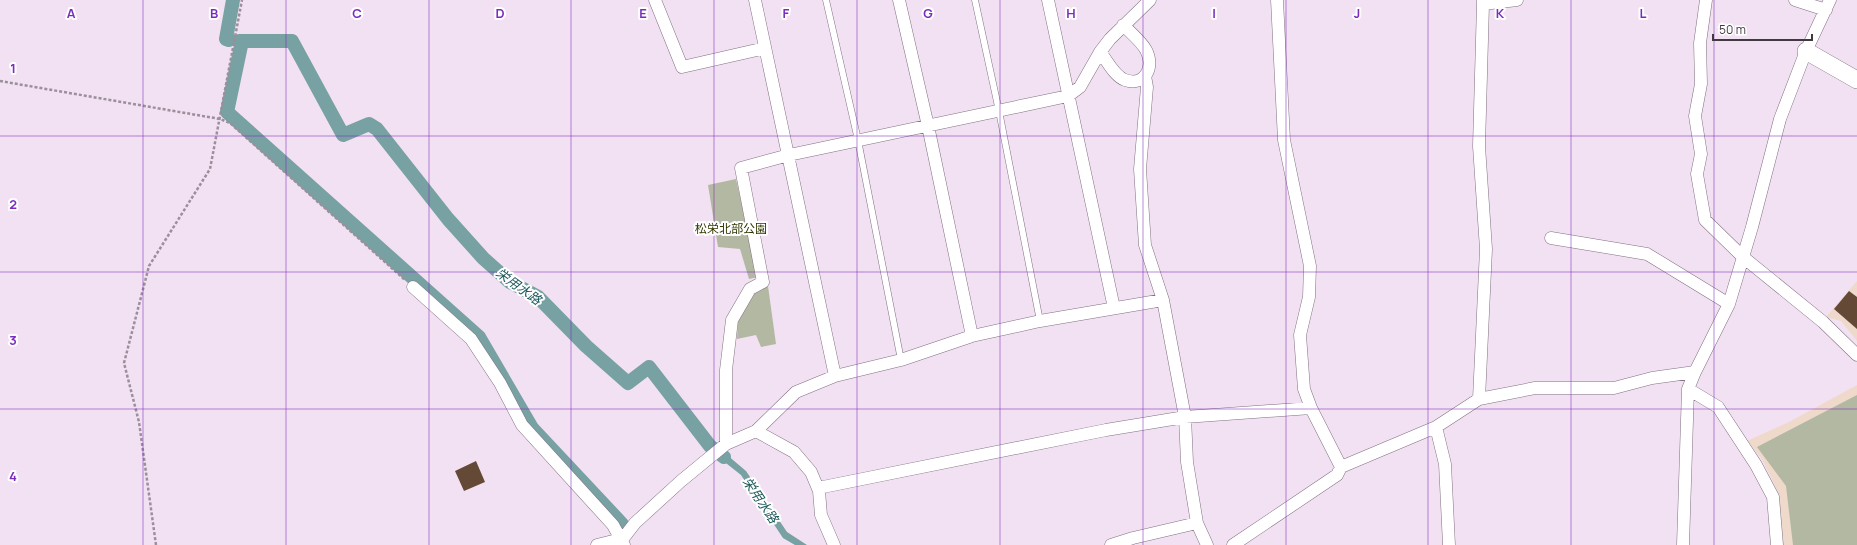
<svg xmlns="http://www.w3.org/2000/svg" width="1857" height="545" font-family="Manrope,'Noto Sans JP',sans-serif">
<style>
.education{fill:#eed9cb}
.green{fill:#b3b8a2}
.water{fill:#77a1a2}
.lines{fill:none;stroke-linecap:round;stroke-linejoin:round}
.canal{stroke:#77a1a2;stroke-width:14}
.building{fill:#644937}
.lane-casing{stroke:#807180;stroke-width:7}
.street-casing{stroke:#807180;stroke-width:13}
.secondary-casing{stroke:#807180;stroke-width:18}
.path{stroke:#9b8f9b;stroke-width:2.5;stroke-dasharray:3 2;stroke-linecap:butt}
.lane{stroke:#fff;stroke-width:6}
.street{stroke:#fff;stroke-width:12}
.secondary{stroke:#fff;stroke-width:17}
.grid{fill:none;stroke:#7b2cbf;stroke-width:1;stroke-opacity:0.55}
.labels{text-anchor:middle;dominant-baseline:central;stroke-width:4;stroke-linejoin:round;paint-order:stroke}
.park-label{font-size:12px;fill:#2f3600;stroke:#fff}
.water-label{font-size:13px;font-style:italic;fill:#1d595b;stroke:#fff}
.grid-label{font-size:13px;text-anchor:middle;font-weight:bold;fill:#7b2cbf;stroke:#fff;stroke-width:4;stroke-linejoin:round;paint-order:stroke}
</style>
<rect width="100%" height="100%" fill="#f2e1f2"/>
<path class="education" d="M 1857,281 L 1857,341 L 1841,321 L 1826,317 Z
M 1857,385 L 1857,545 L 1783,545 L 1777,490 L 1762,459 L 1747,441 L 1789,422 Z"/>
<path class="green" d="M 736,179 L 758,277 L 749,279 L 740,249 L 718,247 L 708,185 Z
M 768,286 L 776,344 L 761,347 L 756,335 L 737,339 L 738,319 L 754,291 Z
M 1857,395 L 1857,545 L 1793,545 L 1786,486 L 1757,447 Z"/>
<path class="water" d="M 713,443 L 746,471 L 787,532 L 807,545 L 795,545 L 783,538 L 741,475 L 707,448 Z"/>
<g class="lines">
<path class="canal" d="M 229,40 L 226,39 L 233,0
M 239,41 L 292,41 L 343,135 L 369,124 L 377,129 L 448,219 L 483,258 L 510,282 L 538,297 L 586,346 L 628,383 L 649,367 L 710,446 L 724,457
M 242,41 L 227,112 L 479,337 L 532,428 L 622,524"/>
</g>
<path class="building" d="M 1849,291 L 1857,297 L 1857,329 L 1834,309 Z
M 476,461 L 485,482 L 464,491 L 455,471 Z"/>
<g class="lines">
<g class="lane-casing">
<path id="lane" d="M 826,0 L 858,140 L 901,360
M 975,0 L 999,111 L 1040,321"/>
</g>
<g class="street-casing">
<path id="street" d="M 655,0 L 682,67 L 765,48
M 755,0 L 835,376
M 899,0 L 928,126 L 972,336
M 1048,0 L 1114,308
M 1277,0 L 1284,140 L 1310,266 L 1309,297 L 1300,335 L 1304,389 L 1311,408 L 1341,467
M 1483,0 L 1483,4 L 1517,0
M 1706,0 L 1700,43 L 1701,84 L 1695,116 L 1701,154 L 1697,174 L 1705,220 L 1743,257 L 1823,322 L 1857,355
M 1795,0 L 1826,10
M 1100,52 C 1107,60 1114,76 1125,80 C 1145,87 1155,67 1146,50 C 1141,41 1130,32 1123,25
M 1145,76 L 1147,87 L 1140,169 L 1145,245 L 1163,300 L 1185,417 L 1187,462 L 1197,523 L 1207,545
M 1551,238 L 1647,254 L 1729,304
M 413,287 L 471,339 L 500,383 L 522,425 L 613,525 L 624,545
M 1688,389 L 1718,407 L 1756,465 L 1773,497 L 1777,545
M 1479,399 L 1486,249 L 1479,146 L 1483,4
M 1436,427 L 1445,464 L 1449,545
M 756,431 L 794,452 L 811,472 L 819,491 L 821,515 L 834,545
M 726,444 L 726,370 L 732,320 L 750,289 L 763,282 L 741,168 L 789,155 L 1068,96 L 1080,87 L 1100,52 L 1110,39 L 1150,0
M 818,488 L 1106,430 L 1185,417 L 1311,408
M 597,545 L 621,539
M 618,545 L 635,523 L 681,481 L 726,444 L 756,431 L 796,392 L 835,376 L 901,360 L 972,336 L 1040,321 L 1163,300
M 1111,545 L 1133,538 L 1197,523
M 1233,545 L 1337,475 L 1341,467 L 1436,427 L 1479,399 L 1535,388 L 1614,388 L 1652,378 L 1695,372
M 1683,545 L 1688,389 L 1695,372 L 1729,304 L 1752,227 L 1780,119 L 1806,51 L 1830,0"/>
</g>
<g class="secondary-casing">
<path id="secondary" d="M 1806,51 L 1857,80"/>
</g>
<path class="path" d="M 0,81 L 220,119 L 230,123 L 405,280
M 156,545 L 139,422 L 124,363 L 149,266 L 210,169 L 242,0"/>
<use href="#lane" class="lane"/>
<use href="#street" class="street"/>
<use href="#secondary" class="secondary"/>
</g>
<path class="grid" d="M 143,0 L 143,545M 286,0 L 286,545M 429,0 L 429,545M 571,0 L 571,545M 714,0 L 714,545M 857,0 L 857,545M 1000,0 L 1000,545M 1143,0 L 1143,545M 1286,0 L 1286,545M 1428,0 L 1428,545M 1571,0 L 1571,545M 1714,0 L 1714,545M 0,136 L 1857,136M 0,272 L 1857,272M 0,409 L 1857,409"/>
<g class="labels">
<g class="park-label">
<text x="731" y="228">松栄北部公園</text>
</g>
<g class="water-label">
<text transform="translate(519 286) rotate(36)">栄用水路</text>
<text transform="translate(761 500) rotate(56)">栄用水路</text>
</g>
</g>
<g class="grid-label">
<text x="71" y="18">A</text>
<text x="214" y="18">B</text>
<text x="357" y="18">C</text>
<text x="500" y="18">D</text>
<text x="643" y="18">E</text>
<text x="786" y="18">F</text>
<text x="928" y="18">G</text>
<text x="1071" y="18">H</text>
<text x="1214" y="18">I</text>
<text x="1357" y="18">J</text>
<text x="1500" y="18">K</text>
<text x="1643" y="18">L</text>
<text x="13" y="73">1</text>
<text x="13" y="209">2</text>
<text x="13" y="345">3</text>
<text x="13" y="481">4</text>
</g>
<path d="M1713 34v6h99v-6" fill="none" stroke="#403940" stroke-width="2"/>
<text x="1719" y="34" font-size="12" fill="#403940" stroke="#ffffff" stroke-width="3" paint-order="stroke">50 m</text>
</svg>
